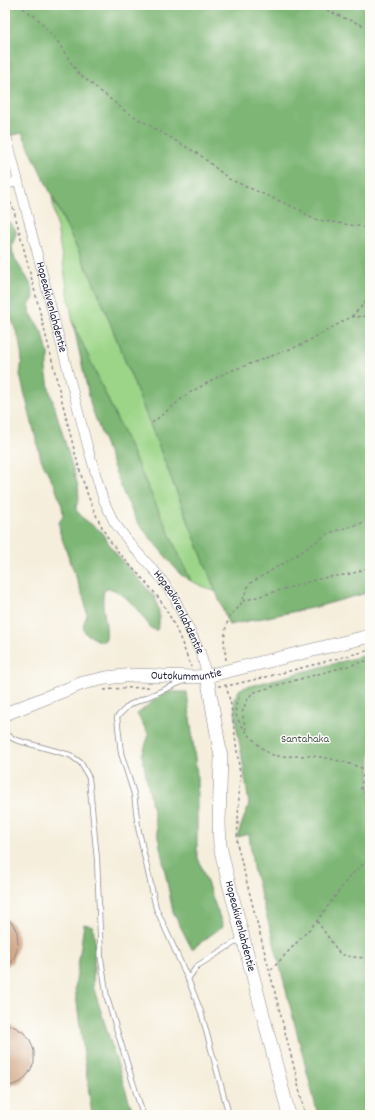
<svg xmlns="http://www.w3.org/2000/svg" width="375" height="1120" font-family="Dekko,sans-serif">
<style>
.green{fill:#9cd588;stroke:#5f7c62}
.forest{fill:#7db674;stroke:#506c58}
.building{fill:#cea27f}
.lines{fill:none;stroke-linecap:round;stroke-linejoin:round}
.lane-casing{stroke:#8c888c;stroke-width:6}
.street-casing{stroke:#8c888c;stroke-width:10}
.secondary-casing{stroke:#8c888c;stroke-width:14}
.path{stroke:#8c888c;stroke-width:1.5;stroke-dasharray:3 3;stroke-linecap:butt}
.lane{stroke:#fff;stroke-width:4.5}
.street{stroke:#fff;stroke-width:9}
.secondary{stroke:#fff;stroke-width:13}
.labels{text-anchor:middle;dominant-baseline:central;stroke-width:3;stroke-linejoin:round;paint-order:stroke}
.street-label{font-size:12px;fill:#22223b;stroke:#fdfcf7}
.park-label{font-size:12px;fill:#475852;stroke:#fdfcf7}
</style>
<rect width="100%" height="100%" fill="#fdfcf7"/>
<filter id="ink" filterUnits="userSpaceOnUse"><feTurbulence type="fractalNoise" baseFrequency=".025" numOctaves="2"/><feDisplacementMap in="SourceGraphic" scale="8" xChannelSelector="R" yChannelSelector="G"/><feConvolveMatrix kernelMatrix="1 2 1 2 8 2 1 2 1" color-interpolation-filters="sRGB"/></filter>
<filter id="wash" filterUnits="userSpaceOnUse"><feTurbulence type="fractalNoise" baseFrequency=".012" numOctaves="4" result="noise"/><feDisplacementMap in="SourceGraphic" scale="16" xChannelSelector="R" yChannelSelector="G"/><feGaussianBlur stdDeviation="0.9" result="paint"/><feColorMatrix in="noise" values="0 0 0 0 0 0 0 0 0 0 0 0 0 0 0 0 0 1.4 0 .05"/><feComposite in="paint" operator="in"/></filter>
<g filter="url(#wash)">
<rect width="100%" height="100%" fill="#f5eedc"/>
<path class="green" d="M 52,197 L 98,292 L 216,592 L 191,581 L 73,323 Z"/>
<path class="forest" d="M 5,5 L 370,5 L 370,592 L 316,607 L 229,625 L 98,292 L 22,133 L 5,137 Z
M 5,219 C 27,235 8,237 13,254 C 17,265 25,273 30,283 C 32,288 33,294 34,298 L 29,305 L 30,312 L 43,334 L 49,358 L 46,368 L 49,388 L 78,486 L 79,499 L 76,507 L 76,510 L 84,519 L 102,532 L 112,549 L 155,597 L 159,612 L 159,625 L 157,630 L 152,629 C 140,614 128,593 108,588 L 104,591 C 100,606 108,622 106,638 L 104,641 L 99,641 L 85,633 L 83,625 L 87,615 L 85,602 L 60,533 L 59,523 L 63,515 L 62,506 L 55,487 L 41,459 L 20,375 L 22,359 L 19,339 L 5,302 Z
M 73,323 L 191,581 L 180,574 L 138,523 L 124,495 L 91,406 Z
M 370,654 L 370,1115 L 318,1115 L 272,935 L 253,868 L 249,834 L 237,837 L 249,804 L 241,751 L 237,730 L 234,699 L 240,689 L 250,686 Z
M 165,692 L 187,692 L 197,775 L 197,855 L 223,926 L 192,949 L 173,912 L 142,755 L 149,735 L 137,714 Z
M 84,924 L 93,926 L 95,943 L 93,986 L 129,1101 L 135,1115 L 92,1115 L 75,988 Z"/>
<g id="blocks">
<path class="building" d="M 5,917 L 12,923 L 17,932 L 18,943 L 16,953 L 12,962 L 5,968 Z
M 5,1025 L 13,1026 L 23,1032 L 30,1040 L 34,1051 L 34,1063 L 29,1073 L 21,1082 L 10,1086 L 5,1087 Z"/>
</g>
</g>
<g filter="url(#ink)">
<use href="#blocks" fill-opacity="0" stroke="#8c888c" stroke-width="1"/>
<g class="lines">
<g class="lane-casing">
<path id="lane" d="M 184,681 L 129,705 L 117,717 L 121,753 L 134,794 L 138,827 L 156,908 L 188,979
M 5,734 L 16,740 L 70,755 L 81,763 L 89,778 L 97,859 L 101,959 L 107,998 L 143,1115
M 229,1115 L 201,1012 L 188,979 L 197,966 L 242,938"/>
</g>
<g class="street-casing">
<g id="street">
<path id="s1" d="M 5,130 L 88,448 L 103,499 L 114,522 L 133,547 L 160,577 L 174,597 L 201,654 L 207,676"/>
<path d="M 5,184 L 18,182"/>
</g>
</g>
<g class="secondary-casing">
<g id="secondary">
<path id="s2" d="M 207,676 L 221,757 L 219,823 L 220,846 L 227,876 L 289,1115"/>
<path id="s3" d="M 5,714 L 83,683 L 106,678 L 133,675 L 195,677 L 207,676 L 370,636"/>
</g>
</g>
<path class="path" d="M 18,5 L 37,18 L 57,41 L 78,73 L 109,98 L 125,111 L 200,155 L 229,179 L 300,210 L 313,219 L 370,228
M 316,5 L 344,18 L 370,28
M 5,199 C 13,202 14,211 16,219 C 32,279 47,340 62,401 C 73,443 81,487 101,525 C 114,553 139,572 157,596 C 173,617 182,643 191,667
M 351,317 L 370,316
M 152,423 L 189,393 L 225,373 L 301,345 L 351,317 L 370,298
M 243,601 L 322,578 L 351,574 L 370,567
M 226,660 L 224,642 L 226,626 L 230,616 L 240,606 L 249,584 L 292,558 L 329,533 L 362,523 L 370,518
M 226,685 L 231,705 L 240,774 L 237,844 L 295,1071 L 305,1115
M 218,686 L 231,685 L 262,678 L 370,650
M 104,690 L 124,688 L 152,687
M 239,697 C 236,703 234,711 237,717 C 240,727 263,752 273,755 C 284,758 301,755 313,756 C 332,758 352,764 370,771
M 246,730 L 242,713 L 246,702 L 252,693 L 278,685 L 370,660
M 370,765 L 363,775 L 361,789 L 365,793 L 370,796
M 317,921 L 340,954 L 352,957 L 370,958
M 271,970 L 317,921 L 350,876 L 370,858"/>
<use href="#lane" class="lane"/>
<use href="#street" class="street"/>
<use href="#secondary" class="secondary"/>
</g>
</g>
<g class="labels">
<g class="street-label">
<text stroke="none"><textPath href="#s1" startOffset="183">Hopeakivenlahdentie</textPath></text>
<text stroke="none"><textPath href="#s1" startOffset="519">Hopeakivenlahdentie</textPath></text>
<text stroke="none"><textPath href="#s3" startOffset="188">Outokummuntie</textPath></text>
<text stroke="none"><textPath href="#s2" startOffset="254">Hopeakivenlahdentie</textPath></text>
</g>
<g class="park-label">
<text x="305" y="739">Santahaka</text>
</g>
</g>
<rect width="375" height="1120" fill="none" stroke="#fdfcf7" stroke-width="20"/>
</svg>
